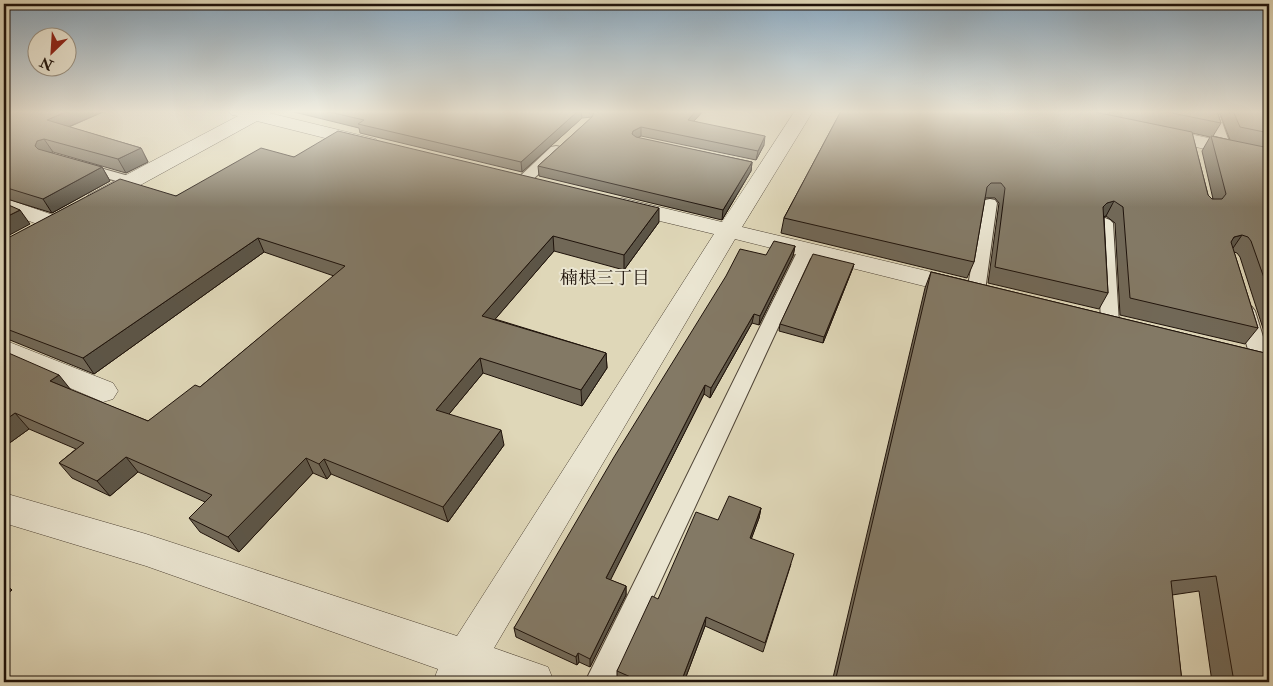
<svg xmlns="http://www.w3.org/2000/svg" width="1273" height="686" font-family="'IM FELL Double Pica','Noto Serif JP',serif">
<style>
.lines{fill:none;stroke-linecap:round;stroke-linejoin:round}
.lane-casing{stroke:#4f4436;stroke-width:2}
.street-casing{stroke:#4f4436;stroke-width:1}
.lane{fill:#eae5d1;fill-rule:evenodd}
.street{fill:#eae5d1;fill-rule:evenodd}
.wall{fill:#716857;stroke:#1f130b;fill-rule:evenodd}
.shaded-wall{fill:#5c5547;stroke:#1f130b}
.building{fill:#837965;stroke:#1f130b}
.labels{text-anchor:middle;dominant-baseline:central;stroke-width:4;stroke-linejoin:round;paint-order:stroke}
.neighbourhood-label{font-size:18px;fill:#1f130b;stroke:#eae5d1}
</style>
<rect width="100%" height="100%" fill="#dfd7b8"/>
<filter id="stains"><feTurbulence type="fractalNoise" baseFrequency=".004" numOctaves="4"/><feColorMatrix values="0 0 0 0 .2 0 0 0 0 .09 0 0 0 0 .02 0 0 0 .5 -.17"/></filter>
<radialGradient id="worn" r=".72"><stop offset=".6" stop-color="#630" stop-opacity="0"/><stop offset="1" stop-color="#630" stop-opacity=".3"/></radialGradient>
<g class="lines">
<g class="lane-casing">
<path id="lane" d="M 1206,111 L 1218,111 L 1231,147 L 1229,150 L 1224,151 L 1217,147 Z
M 556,146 L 561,147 L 563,150 L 561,153 L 528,184 L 518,184 L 516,181 L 518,178 L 551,147 Z
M 82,163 L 136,178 L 138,181 L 136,184 L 131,185 L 77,170 L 75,167 L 77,164 Z
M 990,199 L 995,200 L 997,203 L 985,291 L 982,295 L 976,296 L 970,295 L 967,291 L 983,203 L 985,200 Z
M 1105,218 L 1110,220 L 1113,223 L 1119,324 L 1116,328 L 1110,330 L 1104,328 L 1101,324 L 1097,223 L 1100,220 Z
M 806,245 L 812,247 L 814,250 L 614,682 L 585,682 L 798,250 L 800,247 Z
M 1246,305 L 1252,307 L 1255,311 L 1269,356 L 1268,365 L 1261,367 L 1254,365 L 1251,360 L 1237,311 L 1240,307 Z"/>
</g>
<g class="street-casing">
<path id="street" d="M 229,111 L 271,111 L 269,113 L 376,139 L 379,143 L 376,147 L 369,149 L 257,121 L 104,205 L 96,206 L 88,205 L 85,200 L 88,195 L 238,116 L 232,115 Z
M 795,111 L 813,111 L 742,227 L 973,282 L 977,288 L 973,294 L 964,296 L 735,239 L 494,648 L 548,667 L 554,682 L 433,682 L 438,669 L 146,566 L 4,523 L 4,493 L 146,534 L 457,636 L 714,234 L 614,210 L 611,205 L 614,200 L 622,198 L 722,222 Z
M 1157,127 L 1269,151 L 1269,163 L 1150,137 L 1148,133 L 1150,129 Z
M 4,198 L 62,218 L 65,223 L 62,228 L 54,230 L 4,212 Z
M 4,340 L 113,383 L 118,391 L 113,399 L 103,402 L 4,360 Z"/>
</g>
<use href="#lane" class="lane"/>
<use href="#street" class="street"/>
</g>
<path class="wall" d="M 4,111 L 105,111 L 69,127 L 141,148 L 148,162 L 126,173 L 53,152 L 50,153 L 102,167 L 110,181 L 52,213 L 4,198 Z
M 290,111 L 703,111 L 694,121 L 764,145 L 756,160 L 641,136 L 638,138 L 752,162 L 751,171 L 722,220 L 539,176 L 538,166 L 592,117 L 582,118 L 522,172 L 360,133 L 359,128 Z
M 841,111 L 1217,111 L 1221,123 L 1213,136 L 1230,140 L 1219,111 L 1269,111 L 1269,347 L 1240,257 L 1237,253 L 1234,252 L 1258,328 L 1245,344 L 1120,315 L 1115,223 L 1106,216 L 1104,217 L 1108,293 L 1099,309 L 988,283 L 999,203 L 995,198 L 985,198 L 974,262 L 967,278 L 781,233 L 784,218 ZM 1192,133 L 1210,137 L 1202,151 L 1213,199 L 1212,199 L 1208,195 Z
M 294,157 L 659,222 L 624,270 L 554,251 L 495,319 L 606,353 L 607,368 L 582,406 L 483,373 L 449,414 L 504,445 L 448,522 L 331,474 L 327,479 L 313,473 L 239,552 L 200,532 L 189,518 L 205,502 L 138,472 L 110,496 L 72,478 L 59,463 L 76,449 L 29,429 L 4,447 L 4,351 L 70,390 L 148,421 L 200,387 L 334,276 L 264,252 L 94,374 L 5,338 L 4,339 L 4,240 L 176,196 Z
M 795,246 L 793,256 L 759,325 L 752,323 L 710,398 L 704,394 L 610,580 L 626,586 L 626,595 L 590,667 L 579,662 L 577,665 L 516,637 L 514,628 L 766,255 Z
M 854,264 L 852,270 L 823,343 L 779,331 L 780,324 Z
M 931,272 L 1269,354 L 1269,682 L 1212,682 L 1199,591 L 1172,595 L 1182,682 L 832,682 L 925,288 Z
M 761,508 L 759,518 L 751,539 L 791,564 L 763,652 L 705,626 L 684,682 L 623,682 L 617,679 L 617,671 L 658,599 L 718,520 Z"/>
<path class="shaded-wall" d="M 68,111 L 105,111 L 54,133 L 47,120 Z
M 578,111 L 581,111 L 582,118 L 522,172 L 521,162 Z
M 696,111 L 703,111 L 687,129 L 688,120 Z
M 641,127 L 641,136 L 633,140 L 632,134 L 633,131 Z
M 765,136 L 764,145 L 756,160 L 758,151 Z
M 44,139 L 53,152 L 45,154 L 43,159 L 35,146 L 37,141 Z
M 141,148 L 148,162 L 126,173 L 118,159 Z
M 752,162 L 751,171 L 722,220 L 723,210 Z
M 102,167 L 110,181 L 52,213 L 43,199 Z
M 1114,201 L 1106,216 L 1099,218 L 1103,207 L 1107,203 Z
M 659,208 L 659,222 L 624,270 L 624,255 Z
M 20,210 L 30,224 L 4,238 L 4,218 Z
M 1242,235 L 1231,251 L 1223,253 L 1234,237 Z
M 553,236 L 554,251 L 485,331 L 482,316 Z
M 258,238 L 264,252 L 94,374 L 83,358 Z
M 795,246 L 793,256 L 759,325 L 760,316 Z
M 854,264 L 852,270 L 823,343 L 824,337 Z
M 754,314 L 752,323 L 710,398 L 711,388 Z
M 606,353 L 607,368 L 582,406 L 581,390 Z
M 480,358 L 483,373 L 440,425 L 436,410 Z
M 59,375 L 71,390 L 50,381 Z
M 705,385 L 704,394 L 607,587 L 606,578 Z
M 15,413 L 29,429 L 4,447 L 4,421 Z
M 501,430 L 504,445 L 448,522 L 443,507 Z
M 126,457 L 138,472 L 110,496 L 97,481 Z
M 306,458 L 313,473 L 239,552 L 228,537 Z
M 324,459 L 331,474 L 327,479 L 319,464 Z
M 761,508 L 759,518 L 748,548 L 750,538 Z
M 4,583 L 12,590 L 4,597 Z
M 626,586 L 626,595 L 590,667 L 590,659 Z
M 706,617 L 705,626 L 684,682 L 681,682 Z
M 578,653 L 579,662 L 577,665 L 576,657 Z"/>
<path class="building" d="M 4,111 L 68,111 L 47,120 L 141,148 L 118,159 L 44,139 L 37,141 L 35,146 L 38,149 L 102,167 L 43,199 L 4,187 Z
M 325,111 L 578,111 L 521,162 L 358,124 L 364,120 Z
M 594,111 L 696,111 L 688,120 L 765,136 L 758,151 L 641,127 L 633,131 L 632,134 L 636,137 L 752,162 L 723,210 L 538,166 L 592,117 L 594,112 Z
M 841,111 L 1090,111 L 1192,132 L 1208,195 L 1212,199 L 1222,199 L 1226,194 L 1211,136 L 1269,148 L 1269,292 L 1251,241 L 1248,237 L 1242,235 L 1234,237 L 1231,242 L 1258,328 L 1130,298 L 1123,207 L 1114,201 L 1107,203 L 1103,207 L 1108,293 L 995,267 L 1005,188 L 1001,183 L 991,183 L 987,187 L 974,262 L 784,218 Z
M 1162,111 L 1217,111 L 1221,123 Z
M 1233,111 L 1269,111 L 1269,133 L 1240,127 Z
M 338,131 L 659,208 L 624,255 L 553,236 L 482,316 L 606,353 L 581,390 L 480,358 L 436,410 L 501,430 L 443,507 L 324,459 L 319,464 L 306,458 L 228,537 L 189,518 L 212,495 L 126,457 L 97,481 L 59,463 L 84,443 L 15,413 L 4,421 L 4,351 L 59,375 L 50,381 L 148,421 L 195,385 L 200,387 L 345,266 L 258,238 L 83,358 L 4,328 L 4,240 L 120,179 L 176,196 L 261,148 L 294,157 Z
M 4,203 L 20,210 L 4,218 Z
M 774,241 L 795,246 L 760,316 L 754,314 L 711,388 L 705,385 L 606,578 L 626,586 L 590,659 L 578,653 L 576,657 L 514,628 L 614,457 L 726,276 L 740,249 L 766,255 Z
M 813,254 L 854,264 L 824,337 L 780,324 Z
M 931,272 L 1269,354 L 1269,682 L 1234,682 L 1216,576 L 1171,581 L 1182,682 L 835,682 Z
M 729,496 L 761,508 L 750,538 L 794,554 L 765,643 L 706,617 L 681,682 L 642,682 L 617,671 L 652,596 L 658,599 L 696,512 L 718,520 Z"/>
<linearGradient id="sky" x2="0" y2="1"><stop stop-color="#8aa7bd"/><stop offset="0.54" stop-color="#f1eddf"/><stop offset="1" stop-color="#f1eddf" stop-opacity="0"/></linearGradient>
<rect width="1273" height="207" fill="url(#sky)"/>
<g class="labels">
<g class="neighbourhood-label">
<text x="605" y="278">楠根三丁目</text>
</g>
</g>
<rect width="1273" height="686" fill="none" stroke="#dfd7b8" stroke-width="20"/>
<rect x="5" y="5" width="1263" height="676" fill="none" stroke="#1f130b" stroke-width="2.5"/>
<rect x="10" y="10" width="1253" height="666" fill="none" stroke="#1f130b"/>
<g transform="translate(52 52) rotate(205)"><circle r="24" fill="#eae5d1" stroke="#999182"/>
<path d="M0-4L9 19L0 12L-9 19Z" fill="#8f2418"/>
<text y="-8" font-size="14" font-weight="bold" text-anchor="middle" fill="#1f130b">N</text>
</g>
<rect width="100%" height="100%" filter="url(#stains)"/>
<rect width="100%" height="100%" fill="url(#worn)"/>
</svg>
